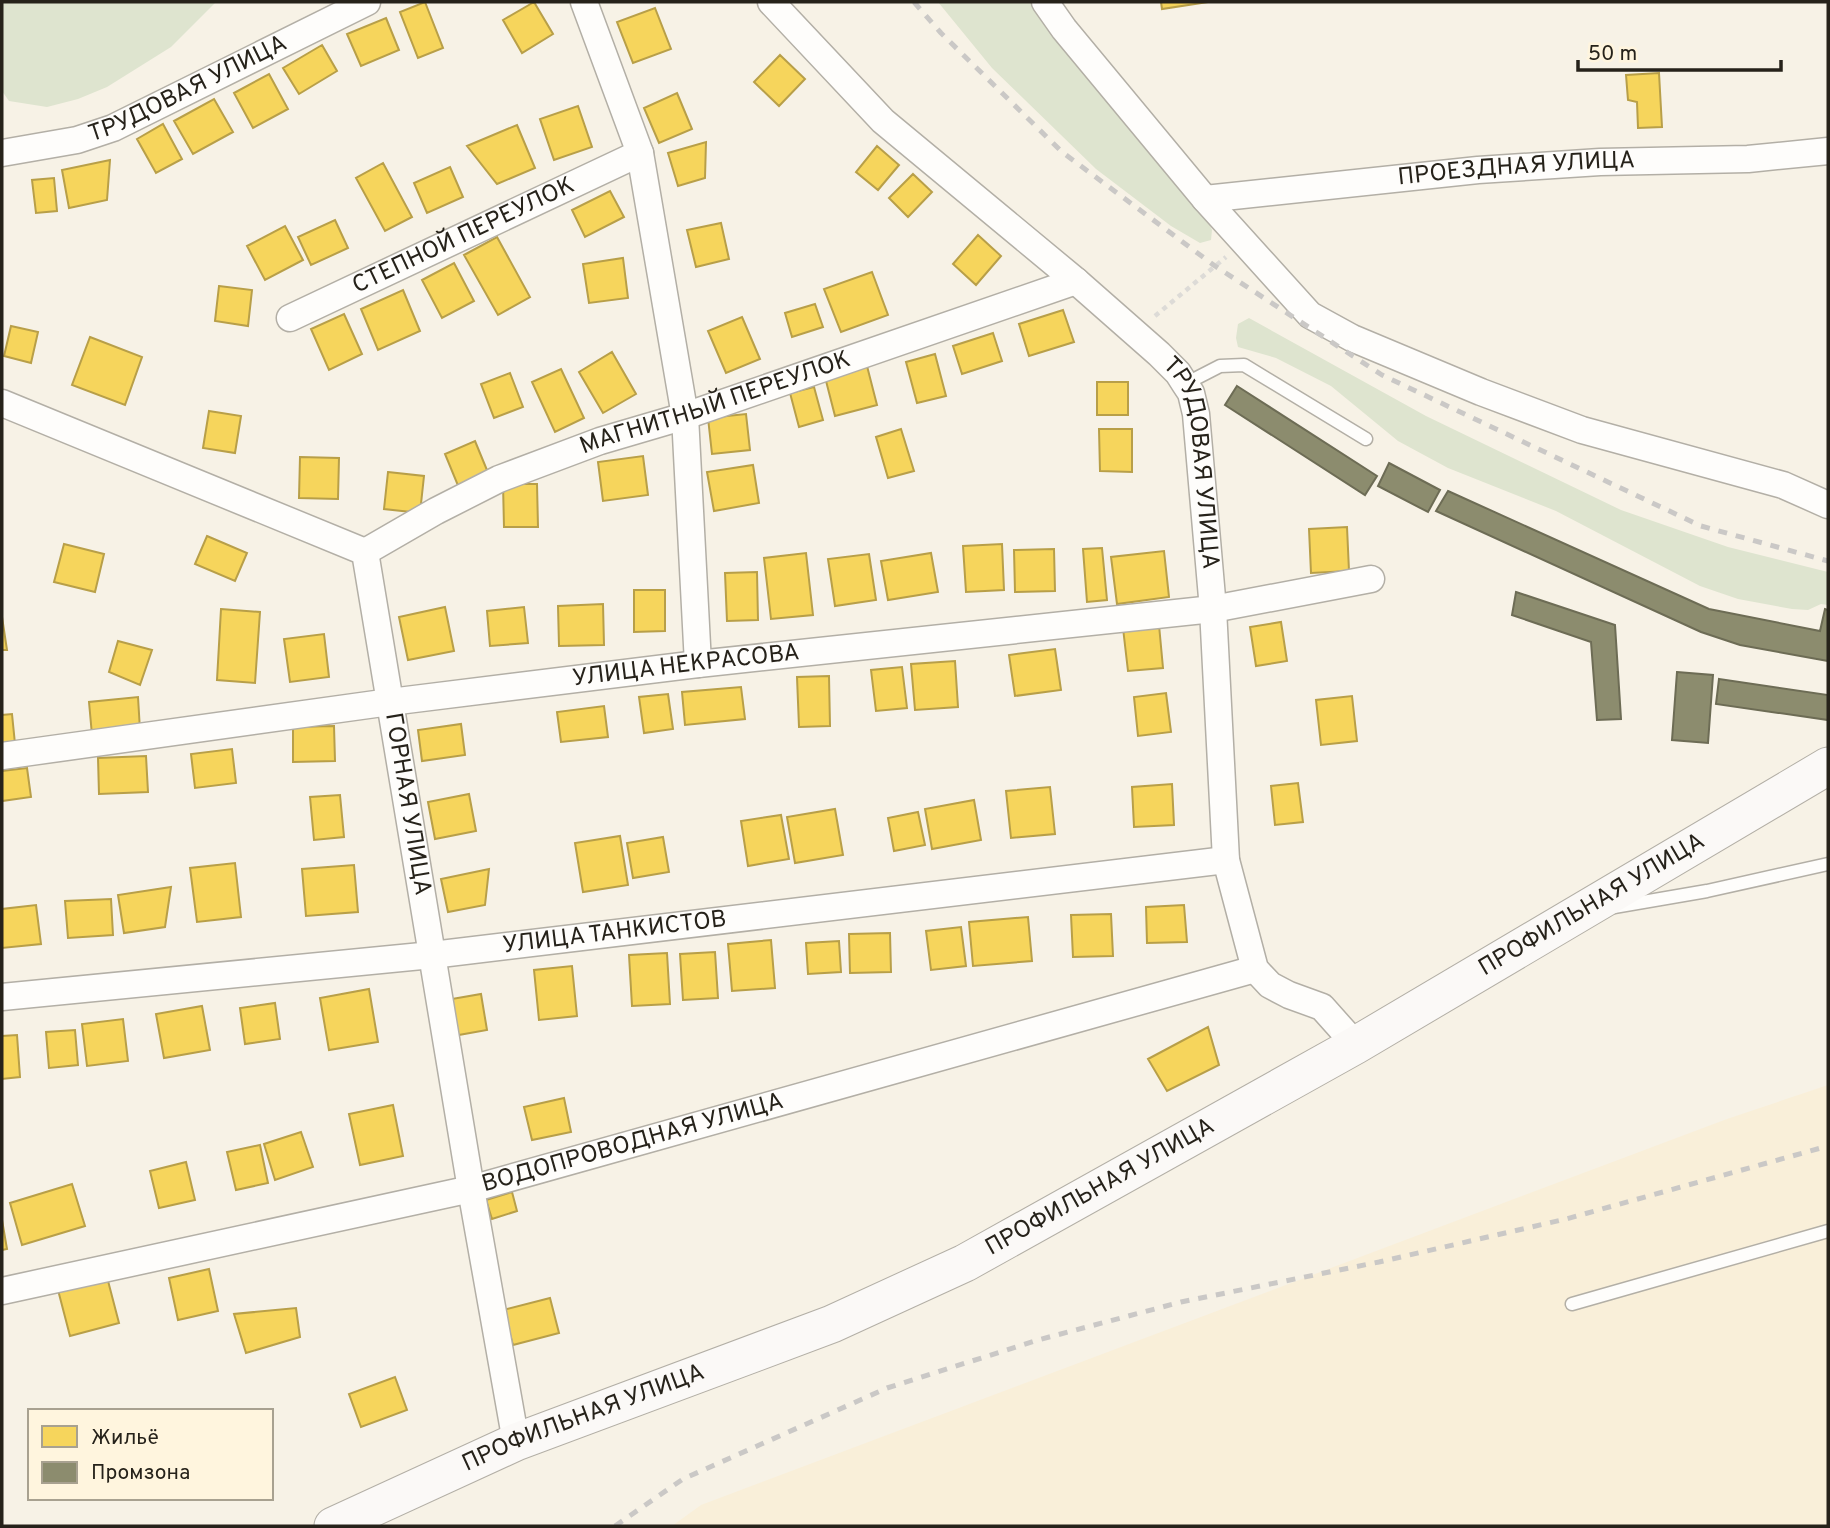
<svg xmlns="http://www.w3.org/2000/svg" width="1830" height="1528" font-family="Overpass,sans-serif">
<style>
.built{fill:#f9efd9}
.green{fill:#dee4cf}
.homes{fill:#f6d55c;stroke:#b89f48;stroke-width:2}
.industry{fill:#8c8c6e;stroke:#6d6c55;stroke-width:2}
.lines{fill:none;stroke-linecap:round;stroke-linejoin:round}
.service-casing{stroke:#b3afa6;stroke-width:15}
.minor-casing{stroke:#b3afa6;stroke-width:29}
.secondary-casing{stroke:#b3afa6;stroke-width:39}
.path{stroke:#dddbd7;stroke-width:4.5;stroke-dasharray:5 5;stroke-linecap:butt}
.service{stroke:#fefdfb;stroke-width:12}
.minor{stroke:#fefdfb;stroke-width:26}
.secondary{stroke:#fbf9f7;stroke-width:37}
.rail{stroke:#cac8c6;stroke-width:5;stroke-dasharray:9 9;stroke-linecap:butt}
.labels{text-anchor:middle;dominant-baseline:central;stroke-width:7;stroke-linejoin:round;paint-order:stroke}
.street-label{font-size:24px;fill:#26221a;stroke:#fff5de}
</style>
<rect width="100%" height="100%" fill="#f7f2e6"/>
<path class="built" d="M 1828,1085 L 1828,1526 L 672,1526 L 701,1505 L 1727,1119 Z"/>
<path class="green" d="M 2,2 L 216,2 L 171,47 L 107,87 L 78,99 L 47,107 L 9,101 L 2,91 Z
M 938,2 L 1031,2 L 1052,31 L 1207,219 L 1212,230 L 1211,240 L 1200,243 L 1171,226 L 1096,169 L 992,68 Z
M 1249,318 L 1426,416 L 1621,510 L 1728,547 L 1828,572 L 1828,605 L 1821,604 L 1808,610 L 1792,609 L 1738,599 L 1700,586 L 1556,511 L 1448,468 L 1398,441 L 1331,386 L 1276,358 L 1238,347 L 1236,338 L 1238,324 Z"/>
<path class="homes" d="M 425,2 L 443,48 L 418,58 L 400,12 Z
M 534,2 L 553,34 L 522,53 L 503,20 Z
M 1161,2 L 1208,2 L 1162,9 Z
M 655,8 L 671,49 L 633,63 L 617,22 Z
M 386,18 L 399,50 L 361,66 L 347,34 Z
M 322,45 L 337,71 L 299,94 L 283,68 Z
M 780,55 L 805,79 L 779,106 L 754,82 Z
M 1659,73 L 1662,127 L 1638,128 L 1637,102 L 1628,100 L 1626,75 Z
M 269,74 L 288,109 L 253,128 L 234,93 Z
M 677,93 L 692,129 L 659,143 L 644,108 Z
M 214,99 L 233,132 L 193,154 L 174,121 Z
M 578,106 L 592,147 L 554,160 L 540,119 Z
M 163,124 L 182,159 L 156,173 L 137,139 Z
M 517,125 L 535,168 L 497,184 L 467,146 Z
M 706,142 L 705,178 L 678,186 L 668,153 Z
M 877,146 L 899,165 L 878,190 L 856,172 Z
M 110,160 L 107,200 L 69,208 L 62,170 Z
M 383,163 L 412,217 L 385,231 L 356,178 Z
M 450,167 L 463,197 L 427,213 L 414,183 Z
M 913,174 L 932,192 L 908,217 L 889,198 Z
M 54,178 L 57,211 L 36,213 L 32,180 Z
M 610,191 L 624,217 L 585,237 L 572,210 Z
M 335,220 L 348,248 L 311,265 L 298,237 Z
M 721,223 L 729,259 L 696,267 L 687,230 Z
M 285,226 L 303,260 L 265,280 L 247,246 Z
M 978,235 L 1001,256 L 976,285 L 953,264 Z
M 497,237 L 530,297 L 498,315 L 464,255 Z
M 623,258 L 628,298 L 589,303 L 583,264 Z
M 454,263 L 474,301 L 442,318 L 422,280 Z
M 872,272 L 888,315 L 841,332 L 824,289 Z
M 219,286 L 252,290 L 248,326 L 215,321 Z
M 403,290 L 420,331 L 378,350 L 361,309 Z
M 815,304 L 823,327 L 792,337 L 785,313 Z
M 1063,310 L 1074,342 L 1029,356 L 1019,324 Z
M 344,314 L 362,354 L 329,370 L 311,329 Z
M 742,317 L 760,359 L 726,373 L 708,331 Z
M 11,326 L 38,332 L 31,363 L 4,356 Z
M 993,333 L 1002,361 L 962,374 L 953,346 Z
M 90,337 L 142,357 L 125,405 L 72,385 Z
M 612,352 L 636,394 L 603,413 L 579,372 Z
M 935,354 L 946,396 L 917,403 L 906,362 Z
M 867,366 L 877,405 L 835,416 L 825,377 Z
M 561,369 L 584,418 L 555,432 L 532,382 Z
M 510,373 L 523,407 L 494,418 L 481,384 Z
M 1097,382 L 1128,382 L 1128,415 L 1097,415 Z
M 814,387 L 823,420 L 799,427 L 790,393 Z
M 209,411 L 241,416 L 235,453 L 203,448 Z
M 746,414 L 750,450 L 712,454 L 708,418 Z
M 901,429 L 914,471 L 888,478 L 876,437 Z
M 1099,429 L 1132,429 L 1132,472 L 1100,471 Z
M 475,441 L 489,475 L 459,488 L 445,454 Z
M 643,456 L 648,495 L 603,501 L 598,462 Z
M 300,457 L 339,458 L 338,499 L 299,498 Z
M 753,465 L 759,503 L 714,511 L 707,472 Z
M 388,472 L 424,476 L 420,513 L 384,509 Z
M 503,484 L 537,484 L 538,527 L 504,527 Z
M 1347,527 L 1349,571 L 1311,573 L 1309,529 Z
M 207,536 L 247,553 L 235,581 L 195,564 Z
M 64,544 L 104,554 L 95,592 L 54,582 Z
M 1002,544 L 1004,590 L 966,592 L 963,546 Z
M 1102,548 L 1107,600 L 1087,602 L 1083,549 Z
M 1054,549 L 1055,591 L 1015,592 L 1014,550 Z
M 1164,551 L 1169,597 L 1117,604 L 1111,557 Z
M 806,553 L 813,615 L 771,619 L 764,558 Z
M 931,553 L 938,592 L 888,600 L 881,561 Z
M 869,554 L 876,600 L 835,606 L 828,559 Z
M 757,572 L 758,620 L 727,621 L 725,573 Z
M 634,590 L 665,590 L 665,631 L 634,632 Z
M 603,604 L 604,645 L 559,646 L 558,606 Z
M 445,607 L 454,651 L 408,660 L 399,617 Z
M 524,607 L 528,643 L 490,646 L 487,611 Z
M 221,609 L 260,612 L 255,683 L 217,680 Z
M 2,617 L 7,650 L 2,650 Z
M 1281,622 L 1287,661 L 1256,666 L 1250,627 Z
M 1159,625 L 1163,668 L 1128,671 L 1123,628 Z
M 324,634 L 329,677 L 290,682 L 284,639 Z
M 118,641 L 152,650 L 140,685 L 109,672 Z
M 1055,649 L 1061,690 L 1015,696 L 1009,655 Z
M 955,661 L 958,707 L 915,710 L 911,664 Z
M 902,667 L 907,708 L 876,711 L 871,670 Z
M 829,676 L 830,726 L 799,727 L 797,677 Z
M 741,687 L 745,719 L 685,725 L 682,692 Z
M 1166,693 L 1171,732 L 1138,736 L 1134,697 Z
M 668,694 L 673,729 L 644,733 L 639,697 Z
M 1352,696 L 1357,741 L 1321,745 L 1316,700 Z
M 138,697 L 140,730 L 92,735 L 89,702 Z
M 604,706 L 608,737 L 561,742 L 557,712 Z
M 12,714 L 15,744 L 2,746 L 2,715 Z
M 461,724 L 465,755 L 422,761 L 418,730 Z
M 334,726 L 335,761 L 293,762 L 293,727 Z
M 232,749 L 236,783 L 195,788 L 191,754 Z
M 146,756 L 148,792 L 99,794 L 98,758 Z
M 27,768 L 31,797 L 2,801 L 2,771 Z
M 1298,783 L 1303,822 L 1275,825 L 1271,786 Z
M 1172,784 L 1174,825 L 1134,827 L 1132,787 Z
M 1050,787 L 1055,834 L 1011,838 L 1006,791 Z
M 469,794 L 476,831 L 435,839 L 428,802 Z
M 340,795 L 344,837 L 314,840 L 310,797 Z
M 974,800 L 981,840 L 932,849 L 925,809 Z
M 835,809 L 843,855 L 795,863 L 787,817 Z
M 918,812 L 925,845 L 894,851 L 888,818 Z
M 781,815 L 789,859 L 748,866 L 741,821 Z
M 620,836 L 628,885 L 583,892 L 575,843 Z
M 663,837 L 669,872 L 633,878 L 627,843 Z
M 235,863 L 241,917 L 197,922 L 190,868 Z
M 354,865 L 358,912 L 306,916 L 302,869 Z
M 489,869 L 485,905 L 448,912 L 441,879 Z
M 171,887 L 165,927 L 124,933 L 118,895 Z
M 111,899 L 113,935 L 68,938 L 65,901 Z
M 36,905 L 41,944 L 2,948 L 2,909 Z
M 1184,905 L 1187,942 L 1147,943 L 1146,907 Z
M 1111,914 L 1113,956 L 1073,957 L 1071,915 Z
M 1028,917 L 1032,961 L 973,966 L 969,922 Z
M 961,927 L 966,966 L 931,970 L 926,931 Z
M 890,933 L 891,972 L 850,973 L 849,934 Z
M 771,940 L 775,988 L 732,991 L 728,944 Z
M 839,941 L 841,972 L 808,974 L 806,943 Z
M 715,952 L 718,998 L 683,1000 L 680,954 Z
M 667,953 L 670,1004 L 632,1006 L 629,955 Z
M 572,966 L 577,1016 L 539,1020 L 534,970 Z
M 369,989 L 378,1042 L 329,1050 L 320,998 Z
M 481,994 L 487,1030 L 453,1036 L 446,1000 Z
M 275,1003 L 280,1039 L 245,1044 L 240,1008 Z
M 202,1006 L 210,1050 L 164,1058 L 156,1014 Z
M 123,1019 L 128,1061 L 87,1066 L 82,1024 Z
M 1208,1027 L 1219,1065 L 1167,1091 L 1148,1059 Z
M 75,1030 L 78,1065 L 49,1068 L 46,1032 Z
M 17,1035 L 20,1077 L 2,1079 L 2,1036 Z
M 564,1098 L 571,1132 L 532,1140 L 524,1107 Z
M 393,1105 L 403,1156 L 360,1165 L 349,1114 Z
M 301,1132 L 313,1167 L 275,1180 L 264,1144 Z
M 260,1145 L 268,1183 L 236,1190 L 227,1152 Z
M 186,1162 L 195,1200 L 159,1208 L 150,1171 Z
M 72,1184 L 85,1226 L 22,1245 L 10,1203 Z
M 512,1192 L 517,1211 L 492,1219 L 486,1200 Z
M 2,1220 L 7,1249 L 2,1250 Z
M 209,1269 L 218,1311 L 178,1320 L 169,1278 Z
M 107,1277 L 119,1323 L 70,1336 L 58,1290 Z
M 550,1298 L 559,1333 L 513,1345 L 503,1310 Z
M 296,1308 L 300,1337 L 246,1353 L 234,1314 Z
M 395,1377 L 407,1410 L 361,1427 L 349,1394 Z"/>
<path class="industry" d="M 1237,386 L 1377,476 L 1365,495 L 1225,405 Z
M 1389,463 L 1440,490 L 1428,512 L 1378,486 Z
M 1448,491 L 1709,609 L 1820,631 L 1825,609 L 1828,610 L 1828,661 L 1740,645 L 1701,632 L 1436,511 Z
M 1516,592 L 1615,625 L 1621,719 L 1597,720 L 1591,642 L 1512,615 Z
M 1677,672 L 1713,675 L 1708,743 L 1672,740 Z
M 1719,679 L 1828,695 L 1828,720 L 1716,704 Z"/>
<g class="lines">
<g class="service-casing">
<path id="service" d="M 1185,384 L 1220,366 L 1244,365 L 1366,439
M 1614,907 L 1707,891 L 1828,864
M 1572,1304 L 1828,1231"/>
</g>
<g class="minor-casing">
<g id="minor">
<path d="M 584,2 L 640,153 L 685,416 L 698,664"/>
<path id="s1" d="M 771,2 L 883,121 L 1076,281 L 1159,354 L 1178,373 L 1185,384 L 1191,393 L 1196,414 L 1213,609 L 1226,860 L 1255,969 L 1270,985 L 1289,995 L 1322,1007 L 1356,1045"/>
<path d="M 1045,2 L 1064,29 L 1205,199 L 1310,315 L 1352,338 L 1481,392 L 1582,430 L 1783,485 L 1828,505"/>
<path id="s2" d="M 2,153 L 77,140 L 113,128 L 367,2"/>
<path id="s3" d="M 1205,199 L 1478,170 L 1600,162 L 1748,159 L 1828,151"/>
<path id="s4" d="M 290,318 L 640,153"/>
<path id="s5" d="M 2,403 L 365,552 L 471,1189 L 516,1442"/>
<path id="s6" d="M 365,552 L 436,511 L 499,479 L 600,441 L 685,416 L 1076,281"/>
<path id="s7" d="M 2,756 L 390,702 L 698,664 L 1213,609 L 1371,579"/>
<path id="s8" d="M 2,997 L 432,955 L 1226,860"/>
<path id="s9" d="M 2,1291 L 471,1189 L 1255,969"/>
</g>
</g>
<g class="secondary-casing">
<g id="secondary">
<path id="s10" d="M 333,1526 L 516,1442 L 832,1324 L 965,1263 L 1356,1045 L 1828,766"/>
</g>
</g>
<path class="path" d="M 1155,316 L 1226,257"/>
<use href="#service" class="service"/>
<use href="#minor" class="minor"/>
<use href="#secondary" class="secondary"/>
<path class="rail" d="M 914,2 L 941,33 L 1062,152 L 1215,266 L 1382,375 L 1701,526 L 1828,561
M 615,1526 L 683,1479 L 887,1388 L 1038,1340 L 1181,1302 L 1379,1262 L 1566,1219 L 1828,1146"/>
</g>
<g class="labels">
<g class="street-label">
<text stroke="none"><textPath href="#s2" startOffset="198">ТРУДОВАЯ УЛИЦА</textPath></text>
<text stroke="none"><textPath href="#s3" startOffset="313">ПРОЕЗДНАЯ УЛИЦА</textPath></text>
<text stroke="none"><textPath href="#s4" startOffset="192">СТЕПНОЙ ПЕРЕУЛОК</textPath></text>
<text stroke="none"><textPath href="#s6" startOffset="382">МАГНИТНЫЙ ПЕРЕУЛОК</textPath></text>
<text stroke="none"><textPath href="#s1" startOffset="644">ТРУДОВАЯ УЛИЦА</textPath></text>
<text stroke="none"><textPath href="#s7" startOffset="690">УЛИЦА НЕКРАСОВА</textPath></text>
<text stroke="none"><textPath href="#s5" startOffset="648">ГОРНАЯ УЛИЦА</textPath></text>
<text stroke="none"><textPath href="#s10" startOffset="1407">ПРОФИЛЬНАЯ УЛИЦА</textPath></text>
<text stroke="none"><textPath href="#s8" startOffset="616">УЛИЦА ТАНКИСТОВ</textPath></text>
<text stroke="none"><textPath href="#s9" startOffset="648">ВОДОПРОВОДНАЯ УЛИЦА</textPath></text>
<text stroke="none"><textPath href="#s10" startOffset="840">ПРОФИЛЬНАЯ УЛИЦА</textPath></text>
<text stroke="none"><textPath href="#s10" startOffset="273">ПРОФИЛЬНАЯ УЛИЦА</textPath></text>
</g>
</g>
<rect width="1830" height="1528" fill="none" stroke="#26221a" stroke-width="7"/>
<rect x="28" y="1409" width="245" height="91" fill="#fff5de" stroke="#a8a190" stroke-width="2"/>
<rect x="42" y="1426" width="35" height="21" fill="#f6d55c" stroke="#a8a190" stroke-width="2"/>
<text x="91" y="1444" font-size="21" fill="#26221a">Жильё</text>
<rect x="42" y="1462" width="35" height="21" fill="#8c8c6e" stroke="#a8a190" stroke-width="2"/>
<text x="91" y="1479" font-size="21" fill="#26221a">Промзона</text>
<path d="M1578 60v10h203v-10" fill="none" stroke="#26221a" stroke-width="3.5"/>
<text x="1588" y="60" font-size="21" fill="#26221a" stroke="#fff5de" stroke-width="5" paint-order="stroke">50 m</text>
</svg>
